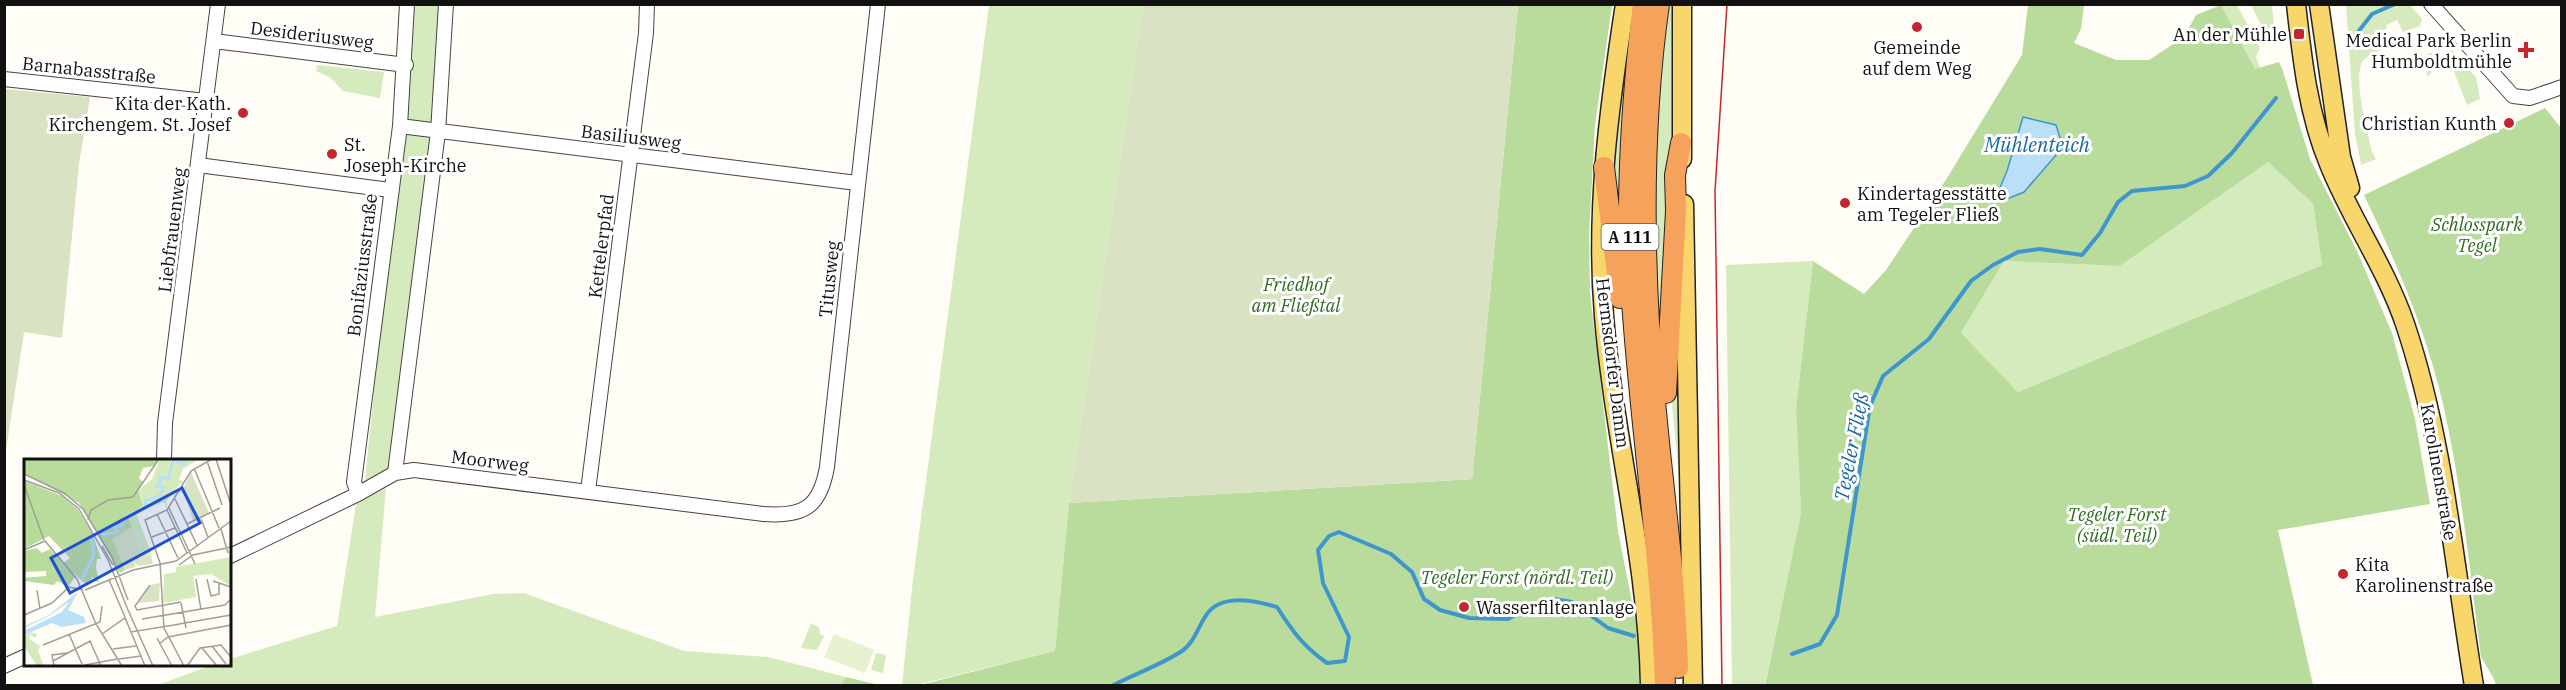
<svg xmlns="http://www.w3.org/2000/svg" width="2566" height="690" font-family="'IBM Plex Serif',serif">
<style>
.green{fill:#d5ebbd}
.forest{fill:#b9dc9c;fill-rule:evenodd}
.cemetery{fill:#d9e3c4}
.pitch{fill:#e6f2cf}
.water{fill:#b9e0f7;stroke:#3f96cf;stroke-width:1.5}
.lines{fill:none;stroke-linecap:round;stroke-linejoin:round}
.stream{stroke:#3f96cf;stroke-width:4}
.minor-casing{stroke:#444;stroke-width:16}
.major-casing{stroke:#222;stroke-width:21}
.highway-casing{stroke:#222;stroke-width:22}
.minor{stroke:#fff;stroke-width:14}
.major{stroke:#f9d66b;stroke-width:18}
.highway{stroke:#f5a25d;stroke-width:20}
.tram{stroke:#c4262e;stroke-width:1.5}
.poi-dot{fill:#c4262e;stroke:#fff;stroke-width:2}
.labels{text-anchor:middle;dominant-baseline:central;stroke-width:6;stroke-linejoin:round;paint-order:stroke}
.shield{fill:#fff;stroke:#585858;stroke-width:1.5}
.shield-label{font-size:16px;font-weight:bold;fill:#111}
.poi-label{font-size:18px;fill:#111;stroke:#fff;text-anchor:end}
.street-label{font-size:18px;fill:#111;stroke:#fff}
.park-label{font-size:18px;font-style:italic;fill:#2f6b1f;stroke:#fff}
.water-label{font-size:20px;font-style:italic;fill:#1768a6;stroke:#fff}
.inset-river{fill:none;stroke:#b9e0f7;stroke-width:3}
.inset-road{fill:none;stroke:#a09f9a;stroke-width:1.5}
.view{fill:#1d4ed8;fill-opacity:0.15;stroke:#1d4ed8;stroke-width:3}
.inset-edge{fill:none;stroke:#111;stroke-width:3}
</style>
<rect width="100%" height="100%" fill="#fffdf5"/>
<path class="green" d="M 412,5 L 443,5 L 434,139 L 390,467 L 365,481 Z
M 989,5 L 1143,5 L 1069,503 L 1055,651 L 916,685 L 902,686 L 913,579 Z
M 1669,5 L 1674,5 L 1672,177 L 1659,317 L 1656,317 L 1653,202 L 1656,134 Z
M 2221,5 L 2237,5 L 2260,48 L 2256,57 L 2260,68 L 2255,69 Z
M 2251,5 L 2272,5 L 2276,45 L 2268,39 Z
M 2346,5 L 2410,5 L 2422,19 L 2420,26 L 2403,32 L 2397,20 L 2386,25 L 2387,28 L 2381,31 L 2387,47 C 2380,51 2368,54 2363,61 C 2352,76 2368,133 2372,152 L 2376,159 L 2361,165 L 2355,134 Z
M 1631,24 L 1622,114 L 1621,223 C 1606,155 1620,92 1631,24 Z
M 2449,47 L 2476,77 L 2480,99 L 2467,105 L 2454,72 Z
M 2430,52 L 2432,54 C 2433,62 2435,72 2427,77 L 2425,57 Z
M 317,65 L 384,72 L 380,98 L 343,91 L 331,78 L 316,71 Z
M 2268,162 L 2313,204 L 2322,265 L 2018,392 L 1961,333 L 2004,261 L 2120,266 Z
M 1813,261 L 1796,408 L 1801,513 L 1765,685 L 1732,685 L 1726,265 Z
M 1680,278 L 1682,509 L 1671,394 Z
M 386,488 L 375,617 L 493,594 L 524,593 L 684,651 L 768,657 L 846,677 L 841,686 L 155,686 L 212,665 L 230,664 L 230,659 L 337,626 L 356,504 Z
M 811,623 L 819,627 L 820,634 L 824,636 L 817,650 L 801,648 Z
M 876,653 L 886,655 L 883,673 L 871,670 Z"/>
<path class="forest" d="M 1518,5 L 1612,5 L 1595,125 L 1589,235 L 1590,293 L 1618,531 L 1639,638 L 1639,685 L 916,686 L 1055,651 L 1069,503 L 1472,479 Z
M 2028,5 L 2084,5 L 2081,29 L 2074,43 L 2116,60 L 2149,60 L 2184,37 L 2196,15 L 2221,5 L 2255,69 L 2279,62 L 2282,68 L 2310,159 L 2357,251 L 2392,333 L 2415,419 L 2430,504 L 2278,530 L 2313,685 L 1765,686 L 1801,513 L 1796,408 L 1813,261 L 1864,294 L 1886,270 L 1947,178 L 2022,55 ZM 2057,154 L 2024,192 L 2007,199 L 1997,195 L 2007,171 ZM 2268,162 L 2313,204 L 2322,265 L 2018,392 L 1961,333 L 2004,261 L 2120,266 Z
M 2545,108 L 2562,129 L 2561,685 L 2496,685 L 2494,679 L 2481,657 C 2470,573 2462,487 2443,404 C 2426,330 2396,262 2364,195 Z
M 846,677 L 879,685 L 841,685 Z"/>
<path class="cemetery" d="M 1143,5 L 1518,5 L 1472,479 L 1069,503 Z
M 5,89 L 90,97 L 79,164 L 62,338 L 24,332 L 5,457 Z"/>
<path class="pitch" d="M 834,634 L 874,650 L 865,673 L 824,657 Z"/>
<path class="water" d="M 2023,117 L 2056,125 L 2061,141 L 2057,154 L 2024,192 L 2007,199 L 1997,195 L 2007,171 Z"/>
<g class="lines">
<path class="stream" d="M 2351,41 L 2372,14 L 2395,4
M 1792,654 L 1820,644 L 1837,615 L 1870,406 L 1883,376 L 1929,339 L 1971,281 L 1993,265 L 2018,252 L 2040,249 L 2082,255 L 2100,233 L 2118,202 L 2132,191 L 2185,186 L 2208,176 L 2232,153 L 2276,98
M 1112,686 C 1134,674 1161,665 1182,651 C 1193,644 1198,628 1205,617 C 1219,592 1256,601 1277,607 C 1293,632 1303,646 1327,663 L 1345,661 L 1349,637 L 1323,583 L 1318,550 L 1329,536 L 1339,532 L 1391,554 L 1412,572 L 1424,599 L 1440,610 L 1469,618 L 1508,619 L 1535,604 L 1554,599 L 1572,602 L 1608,628 L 1634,636"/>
<g class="minor-casing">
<path id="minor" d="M 2431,4 L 2513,96 L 2530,98 L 2562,87
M 214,41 L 406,65
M 4,79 L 206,101
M 400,126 L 857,183
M 198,165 L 390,190
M 164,460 L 165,423 L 218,4
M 395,473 L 438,132 L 446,4
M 588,491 L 646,33 L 647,4
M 358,494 L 354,482 L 400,126 L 407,4
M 230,556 L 358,494 L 395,473 L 414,470 L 764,514 C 804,517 820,507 827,467 L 878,4
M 4,666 L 26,656"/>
</g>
<g class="major-casing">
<path id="major" d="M 1625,4 C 1609,108 1595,211 1604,316 C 1614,440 1648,561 1650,686
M 1682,4 L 1682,159
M 2296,4 C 2302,58 2308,114 2329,164 C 2351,219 2386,268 2405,324 C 2444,440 2454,565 2474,686
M 2319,4 L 2341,157 L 2350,188
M 1684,204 L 1693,686"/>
</g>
<g class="highway-casing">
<path id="highway" d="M 1643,4 C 1632,98 1625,193 1631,286 C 1639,420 1661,552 1665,686
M 1659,4 C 1644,110 1643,217 1649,323 C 1655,438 1675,552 1678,668
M 1604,167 L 1620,298
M 1666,393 L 1676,211 L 1675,175 L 1681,143"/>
</g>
<use href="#minor" class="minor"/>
<use href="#major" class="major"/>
<use href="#highway" class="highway"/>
<path class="tram" d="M 1722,686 L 1715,191 L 1727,4"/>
</g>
<g class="poi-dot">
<circle cx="1917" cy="27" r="6"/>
<rect x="2293" y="28" width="12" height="12" rx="3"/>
<path d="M2523 41h6v6h6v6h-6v6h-6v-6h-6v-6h6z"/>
<circle cx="243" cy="113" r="6"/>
<circle cx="2509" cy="123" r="6"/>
<circle cx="332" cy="154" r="6"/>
<circle cx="1845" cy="203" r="6"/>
<circle cx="2343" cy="574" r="6"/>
<circle cx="1464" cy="607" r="6"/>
</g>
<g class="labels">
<rect class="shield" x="1601.5" y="224" width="57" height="26" rx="4.5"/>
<g class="shield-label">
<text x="1630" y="237">A 111</text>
</g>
<g class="poi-label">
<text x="2287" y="34">An der Mühle</text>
<text x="2512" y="40">Medical Park Berlin<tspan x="2512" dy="21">Humboldtmühle</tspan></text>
<text x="1917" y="47" text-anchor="middle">Gemeinde<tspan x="1917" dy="21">auf dem Weg</tspan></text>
<text x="231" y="103">Kita der Kath.<tspan x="231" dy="21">Kirchengem. St. Josef</tspan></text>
<text x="2497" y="123">Christian Kunth</text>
<text x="344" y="144" text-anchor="start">St.<tspan x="344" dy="21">Joseph-Kirche</tspan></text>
<text x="1857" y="193" text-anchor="start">Kindertagesstätte<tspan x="1857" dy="21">am Tegeler Fließ</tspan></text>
<text x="2355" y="564" text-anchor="start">Kita<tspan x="2355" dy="21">Karolinenstraße</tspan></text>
<text x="1476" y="607" text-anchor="start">Wasserfilteranlage</text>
</g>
<g class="street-label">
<text transform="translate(312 35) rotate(7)">Desideriusweg</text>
<text transform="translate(89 70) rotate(6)">Barnabasstraße</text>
<text transform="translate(631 137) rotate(7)">Basiliusweg</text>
<text transform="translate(172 230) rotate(-83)">Liebfrauenweg</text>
<text transform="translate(601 246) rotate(-83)">Kettelerpfad</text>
<text transform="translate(362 265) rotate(-83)">Bonifaziusstraße</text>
<text transform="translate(829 279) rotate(-84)">Titusweg</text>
<text transform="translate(1613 363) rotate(83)">Hermsdorfer Damm</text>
<text transform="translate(490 461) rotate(7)">Moorweg</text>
<text transform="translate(2439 472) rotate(80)">Karolinenstraße</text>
</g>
<g class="park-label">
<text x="2477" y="224">Schlosspark<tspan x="2477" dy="21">Tegel</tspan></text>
<text x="1296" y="284">Friedhof<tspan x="1296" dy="21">am Fließtal</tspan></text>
<text x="2117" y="514">Tegeler Forst<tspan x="2117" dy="21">(südl. Teil)</tspan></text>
<text x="1517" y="577">Tegeler Forst (nördl. Teil)</text>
</g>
<g class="water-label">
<text x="2037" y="144">Mühlenteich</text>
<text transform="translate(1851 447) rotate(-79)">Tegeler Fließ</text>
</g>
</g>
<g transform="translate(24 459)">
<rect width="207" height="207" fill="#fffdf5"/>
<path d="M 136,0 L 175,0 L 159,10 L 155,20 L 161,24 L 156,24 L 142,42 L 143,50 L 140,43 L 115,53 L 119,45 L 114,32 L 128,20 ZM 112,54 L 128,96 L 119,98 L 105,60 ZM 207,98 L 207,127 L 187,115 L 169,117 L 172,138 L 139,144 L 140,115 L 152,113 L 152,108 ZM 7,173 L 14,176 L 10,179 L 7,175 L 5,180 L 16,187 L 14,192 L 20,207 L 13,207 L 0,187 L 0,177 Z" fill="#d5ebbd"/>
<path d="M 0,0 L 134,0 L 130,7 L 119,9 L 115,19 L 119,23 L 114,32 L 119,46 L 105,60 L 108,68 L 89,80 L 101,111 L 96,114 L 55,44 L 0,14 ZM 0,22 L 38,37 L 54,51 L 68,73 L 77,100 L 73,100 L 72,108 L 75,125 L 69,118 L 63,124 L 59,123 L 39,104 L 46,99 L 25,77 L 0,90 ZM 13,89 L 18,94 L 26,90 L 51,118 L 44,128 L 33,122 L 30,126 L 0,122 L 0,119 L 22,117 L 22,112 L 0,113 L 0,92 Z" fill="#b9dc9c"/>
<path d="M 167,13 L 185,54 L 169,62 L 159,30 ZM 108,68 L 119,97 L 127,97 L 129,105 L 114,107 L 111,103 L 111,108 L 101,111 L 88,80 ZM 136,124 L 135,142 L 114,144 L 127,126 Z" fill="#d9e3c4"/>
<path d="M 54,133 L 44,151 L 60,158 L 62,164 L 38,168 L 28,164 L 0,176 L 0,172 L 38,153 L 46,142 L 25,157 L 0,169 L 1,167 L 25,156 Z" fill="#b9e0f7"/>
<path class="inset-river" d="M 78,76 L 94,73 L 90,67 L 97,67 L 103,57 L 122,48 L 121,42 L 135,37 L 140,29 L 132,27 L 136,25 L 136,18 L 144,20 L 149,2 L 160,5 L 159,0M 58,121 L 70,96 L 67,79"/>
<path class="inset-road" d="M 192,0 L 206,43M 183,2 L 198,46M 170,9 L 195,69M 0,15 L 40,34 L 59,50 L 88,98 L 104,141M 0,21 L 35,34 L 55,50 L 84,101 L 104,151M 0,26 L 20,81M 151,40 L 173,86M 145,49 L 171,105M 143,51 L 163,94M 133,55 L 154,99M 177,60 L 184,78M 64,61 L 67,51 L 84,41 L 109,38 L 135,0M 163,65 L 196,49M 197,70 L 204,94M 128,78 L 151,69M 78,87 L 89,106M 0,91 L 21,82 L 53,120 L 72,165 L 98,207M 155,106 L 169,96 L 207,88M 172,120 L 177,151M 183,120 L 187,137 L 195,135 L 195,124M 85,121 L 101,158M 189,122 L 207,128M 126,126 L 111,147 L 113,151 L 157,143M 13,131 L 16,150M 61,131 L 109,111 L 152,102 L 207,62M 157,144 L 162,169M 104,151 L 129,207M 0,156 L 28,144 L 45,128 L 59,131M 118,160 L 201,146 L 207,140M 155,165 L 207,156M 107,173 L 121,207M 45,175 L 58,205M 78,175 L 101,159 L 107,173 L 156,165M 133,179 L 148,207M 135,185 L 144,178 L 207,166M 19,186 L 76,163 L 78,147M 188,187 L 202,205M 178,189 L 193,207M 89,190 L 112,187M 95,200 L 117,197M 29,202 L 66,182 L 77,207M 61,206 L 93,200M 30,207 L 28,196 L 43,194M 160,207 L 140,169 L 136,104 L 121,61 L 143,51 L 167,12 L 188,0M 163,207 L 176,189 L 197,186 L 207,198"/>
<path class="view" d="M 158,29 L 176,64 L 46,134 L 27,99 Z"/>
<rect width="207" height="207" class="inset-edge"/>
</g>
<rect width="2566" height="690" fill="none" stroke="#111111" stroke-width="12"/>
</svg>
